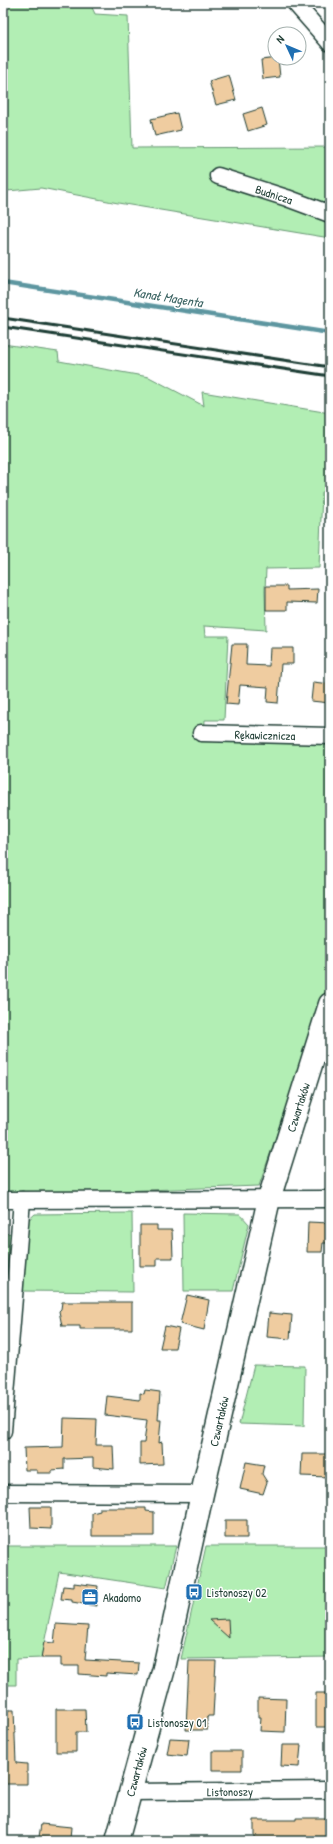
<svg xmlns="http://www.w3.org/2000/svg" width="333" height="1844" font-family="'Patrick Hand',sans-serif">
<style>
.green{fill:#b2eeb4;stroke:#689674}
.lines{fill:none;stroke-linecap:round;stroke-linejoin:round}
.stream{stroke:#5d96a0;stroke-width:4.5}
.building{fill:#efcca0;stroke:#1f3d34}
.street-casing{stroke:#1f3d34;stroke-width:19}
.secondary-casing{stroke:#1f3d34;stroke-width:25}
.street{stroke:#fff;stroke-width:16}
.secondary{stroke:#fff;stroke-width:22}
.rail{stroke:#1f3d34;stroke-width:3}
.labels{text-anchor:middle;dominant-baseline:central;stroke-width:3;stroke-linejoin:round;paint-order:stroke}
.street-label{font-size:12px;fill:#1f3d34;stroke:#fff}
.poi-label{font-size:12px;fill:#1f3d34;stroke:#fff;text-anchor:start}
.water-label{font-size:13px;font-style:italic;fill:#396261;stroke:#fff}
</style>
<rect width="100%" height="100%" fill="#fff"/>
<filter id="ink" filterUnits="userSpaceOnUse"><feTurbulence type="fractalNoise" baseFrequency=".025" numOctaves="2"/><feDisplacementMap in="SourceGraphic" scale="8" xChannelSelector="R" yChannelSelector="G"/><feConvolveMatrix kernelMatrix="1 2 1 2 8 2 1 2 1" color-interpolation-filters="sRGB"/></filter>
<g filter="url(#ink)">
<path class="green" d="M 3,3 L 90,3 L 95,14 L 128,16 L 132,148 L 330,147 L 330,238 L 118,203 L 41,188 L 7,191 L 3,190 Z
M 3,344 L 58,352 L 59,361 L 149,377 L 204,406 L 202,392 L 330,413 L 330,492 L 322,492 L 319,568 L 266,569 L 265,590 L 266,630 L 204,626 L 205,636 L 228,636 L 224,720 L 205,720 L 204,738 L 330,741 L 330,980 L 259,1186 L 3,1195 Z
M 132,1213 L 133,1292 L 20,1291 L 25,1223 L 35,1214 Z
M 183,1213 L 240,1214 L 249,1224 L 233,1291 L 184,1291 Z
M 14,1233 L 8,1315 L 3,1315 L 3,1234 Z
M 254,1365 L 305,1366 L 304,1426 L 239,1424 Z
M 3,1546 L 176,1546 L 166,1588 L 59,1572 L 41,1658 L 16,1659 L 16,1685 L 3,1685 Z
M 206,1546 L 330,1546 L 330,1657 L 181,1659 Z"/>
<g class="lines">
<path class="stream" d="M 3,283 L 330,333"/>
</g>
<path class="building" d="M 278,58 L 280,77 L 263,79 L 261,60 Z
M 229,75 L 236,100 L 216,105 L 209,81 Z
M 262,108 L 267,125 L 248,131 L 243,114 Z
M 177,113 L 181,130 L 155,136 L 151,119 Z
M 266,586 L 287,586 L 287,590 L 318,589 L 317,603 L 287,602 L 287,610 L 266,610 Z
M 232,644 L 247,644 L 246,665 L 269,666 L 270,648 L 293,648 L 293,664 L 281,664 L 278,703 L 267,702 L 268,687 L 240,685 L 238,705 L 226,704 Z
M 313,682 L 330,684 L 330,703 L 311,701 Z
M 308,1222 L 330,1223 L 330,1243 L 323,1243 L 322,1252 L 307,1252 Z
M 140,1225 L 157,1225 L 157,1230 L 172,1230 L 173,1258 L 157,1258 L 157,1266 L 140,1266 Z
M 187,1295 L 209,1300 L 204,1330 L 180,1324 Z
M 62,1302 L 132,1302 L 132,1329 L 80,1329 L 80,1326 L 62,1326 L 59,1311 L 61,1309 Z
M 269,1313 L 292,1315 L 290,1339 L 267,1337 Z
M 165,1326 L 179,1329 L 175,1348 L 160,1348 Z
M 145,1390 L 160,1392 L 158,1420 L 161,1420 L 159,1443 L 162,1442 L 163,1464 L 140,1465 L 140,1443 L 144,1443 L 147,1420 L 105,1415 L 107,1396 L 140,1400 L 140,1393 L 144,1394 Z
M 64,1418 L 97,1419 L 96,1445 L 113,1445 L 114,1469 L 93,1467 L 93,1458 L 64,1459 L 64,1469 L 52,1470 L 52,1473 L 37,1473 L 37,1470 L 25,1470 L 24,1448 L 63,1447 Z
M 302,1454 L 330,1454 L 330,1477 L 301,1476 Z
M 246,1462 L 264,1465 L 262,1474 L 267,1482 L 263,1494 L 240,1489 Z
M 30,1507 L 51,1507 L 51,1529 L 31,1528 Z
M 100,1508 L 146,1508 L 146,1511 L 154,1512 L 154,1536 L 92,1536 L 92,1513 L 100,1511 Z
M 225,1520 L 247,1520 L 247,1538 L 225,1538 Z
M 74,1583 L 98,1586 L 96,1606 L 72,1602 L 72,1600 L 61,1599 L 63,1586 L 74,1587 Z
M 228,1619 L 229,1638 L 209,1620 Z
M 56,1624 L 88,1626 L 85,1660 L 139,1663 L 138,1675 L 106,1673 L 106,1676 L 79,1674 L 79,1666 L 61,1666 L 61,1658 L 41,1658 L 44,1642 L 54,1643 Z
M 189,1661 L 216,1661 L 213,1716 L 208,1716 L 207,1718 L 207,1730 L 186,1730 Z
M 316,1693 L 330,1693 L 330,1727 L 316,1727 Z
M 258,1698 L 286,1699 L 285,1732 L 260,1731 L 261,1717 L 258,1717 Z
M 56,1709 L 85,1709 L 86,1732 L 76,1732 L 76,1752 L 56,1752 Z
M 3,1710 L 14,1710 L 16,1763 L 27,1764 L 27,1784 L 3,1784 Z
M 170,1738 L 189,1739 L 187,1756 L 167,1754 Z
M 282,1745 L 301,1745 L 299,1767 L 281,1766 Z
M 212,1751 L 242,1751 L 242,1770 L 212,1770 Z
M 296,1818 L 330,1818 L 330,1841 L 254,1841 L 254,1820 L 296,1820 Z
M 41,1824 L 71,1827 L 70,1840 L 39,1837 Z"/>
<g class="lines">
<g class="street-casing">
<g id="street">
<path d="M 295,3 L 330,43"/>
<path id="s1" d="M 218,176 L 287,198 L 330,214"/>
<path id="s2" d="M 201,733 L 330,736"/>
<path d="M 3,1200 L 330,1199"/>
<path d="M 3,1431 L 22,1200"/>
<path d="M 3,1493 L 202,1494"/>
<path id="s3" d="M 130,1792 L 330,1790"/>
</g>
</g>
<g class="secondary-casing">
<g id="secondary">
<path id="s4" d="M 117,1841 L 164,1668 L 202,1494 L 269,1199 L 330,1004"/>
</g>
</g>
<use href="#street" class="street"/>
<use href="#secondary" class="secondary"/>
<path class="rail" d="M 3,318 L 330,367
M 3,327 L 330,376"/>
</g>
</g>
<defs>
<g id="bus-square" transform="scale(0.9)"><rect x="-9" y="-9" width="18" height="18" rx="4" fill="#1f6fb2" stroke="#fff"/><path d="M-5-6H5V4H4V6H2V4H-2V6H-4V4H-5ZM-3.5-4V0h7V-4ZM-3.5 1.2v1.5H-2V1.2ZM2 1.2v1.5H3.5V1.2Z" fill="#fff"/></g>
<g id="office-square" transform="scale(0.9)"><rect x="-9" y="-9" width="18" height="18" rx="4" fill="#1f6fb2" stroke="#fff"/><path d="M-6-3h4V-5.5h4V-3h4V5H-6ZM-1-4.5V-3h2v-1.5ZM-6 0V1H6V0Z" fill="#fff"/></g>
</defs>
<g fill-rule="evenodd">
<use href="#bus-square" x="194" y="1592"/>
<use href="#office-square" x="90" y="1597"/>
<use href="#bus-square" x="135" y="1722"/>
</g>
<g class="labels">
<g class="street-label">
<text stroke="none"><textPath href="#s1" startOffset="59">Budnicza</textPath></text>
<text stroke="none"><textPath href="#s2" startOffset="64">Rękawicznicza</textPath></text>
<text stroke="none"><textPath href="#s4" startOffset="756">Czwartaków</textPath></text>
<text stroke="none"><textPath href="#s4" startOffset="432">Czwartaków</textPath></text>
<text stroke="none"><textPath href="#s4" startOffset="72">Czwartaków</textPath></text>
<text stroke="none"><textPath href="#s3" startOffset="100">Listonoszy</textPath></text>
</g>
<g class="poi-label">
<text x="207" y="1592">Listonoszy 02</text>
<text x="103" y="1597">Akadomo</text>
<text x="148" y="1722">Listonoszy 01</text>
</g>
<g class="water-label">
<text transform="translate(168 297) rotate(9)">Kanał Magenta</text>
</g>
</g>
<rect width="333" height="1844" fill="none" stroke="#fff" stroke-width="16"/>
<rect x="8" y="8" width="317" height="1828" fill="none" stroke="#1f3d34" stroke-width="1.5" filter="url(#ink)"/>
<g transform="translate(287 46) rotate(314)"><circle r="19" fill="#ffffff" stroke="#a5b1ae"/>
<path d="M0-3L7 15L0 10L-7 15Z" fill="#1f6fb2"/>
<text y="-6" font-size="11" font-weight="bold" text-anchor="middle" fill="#1f3d34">N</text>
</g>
</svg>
